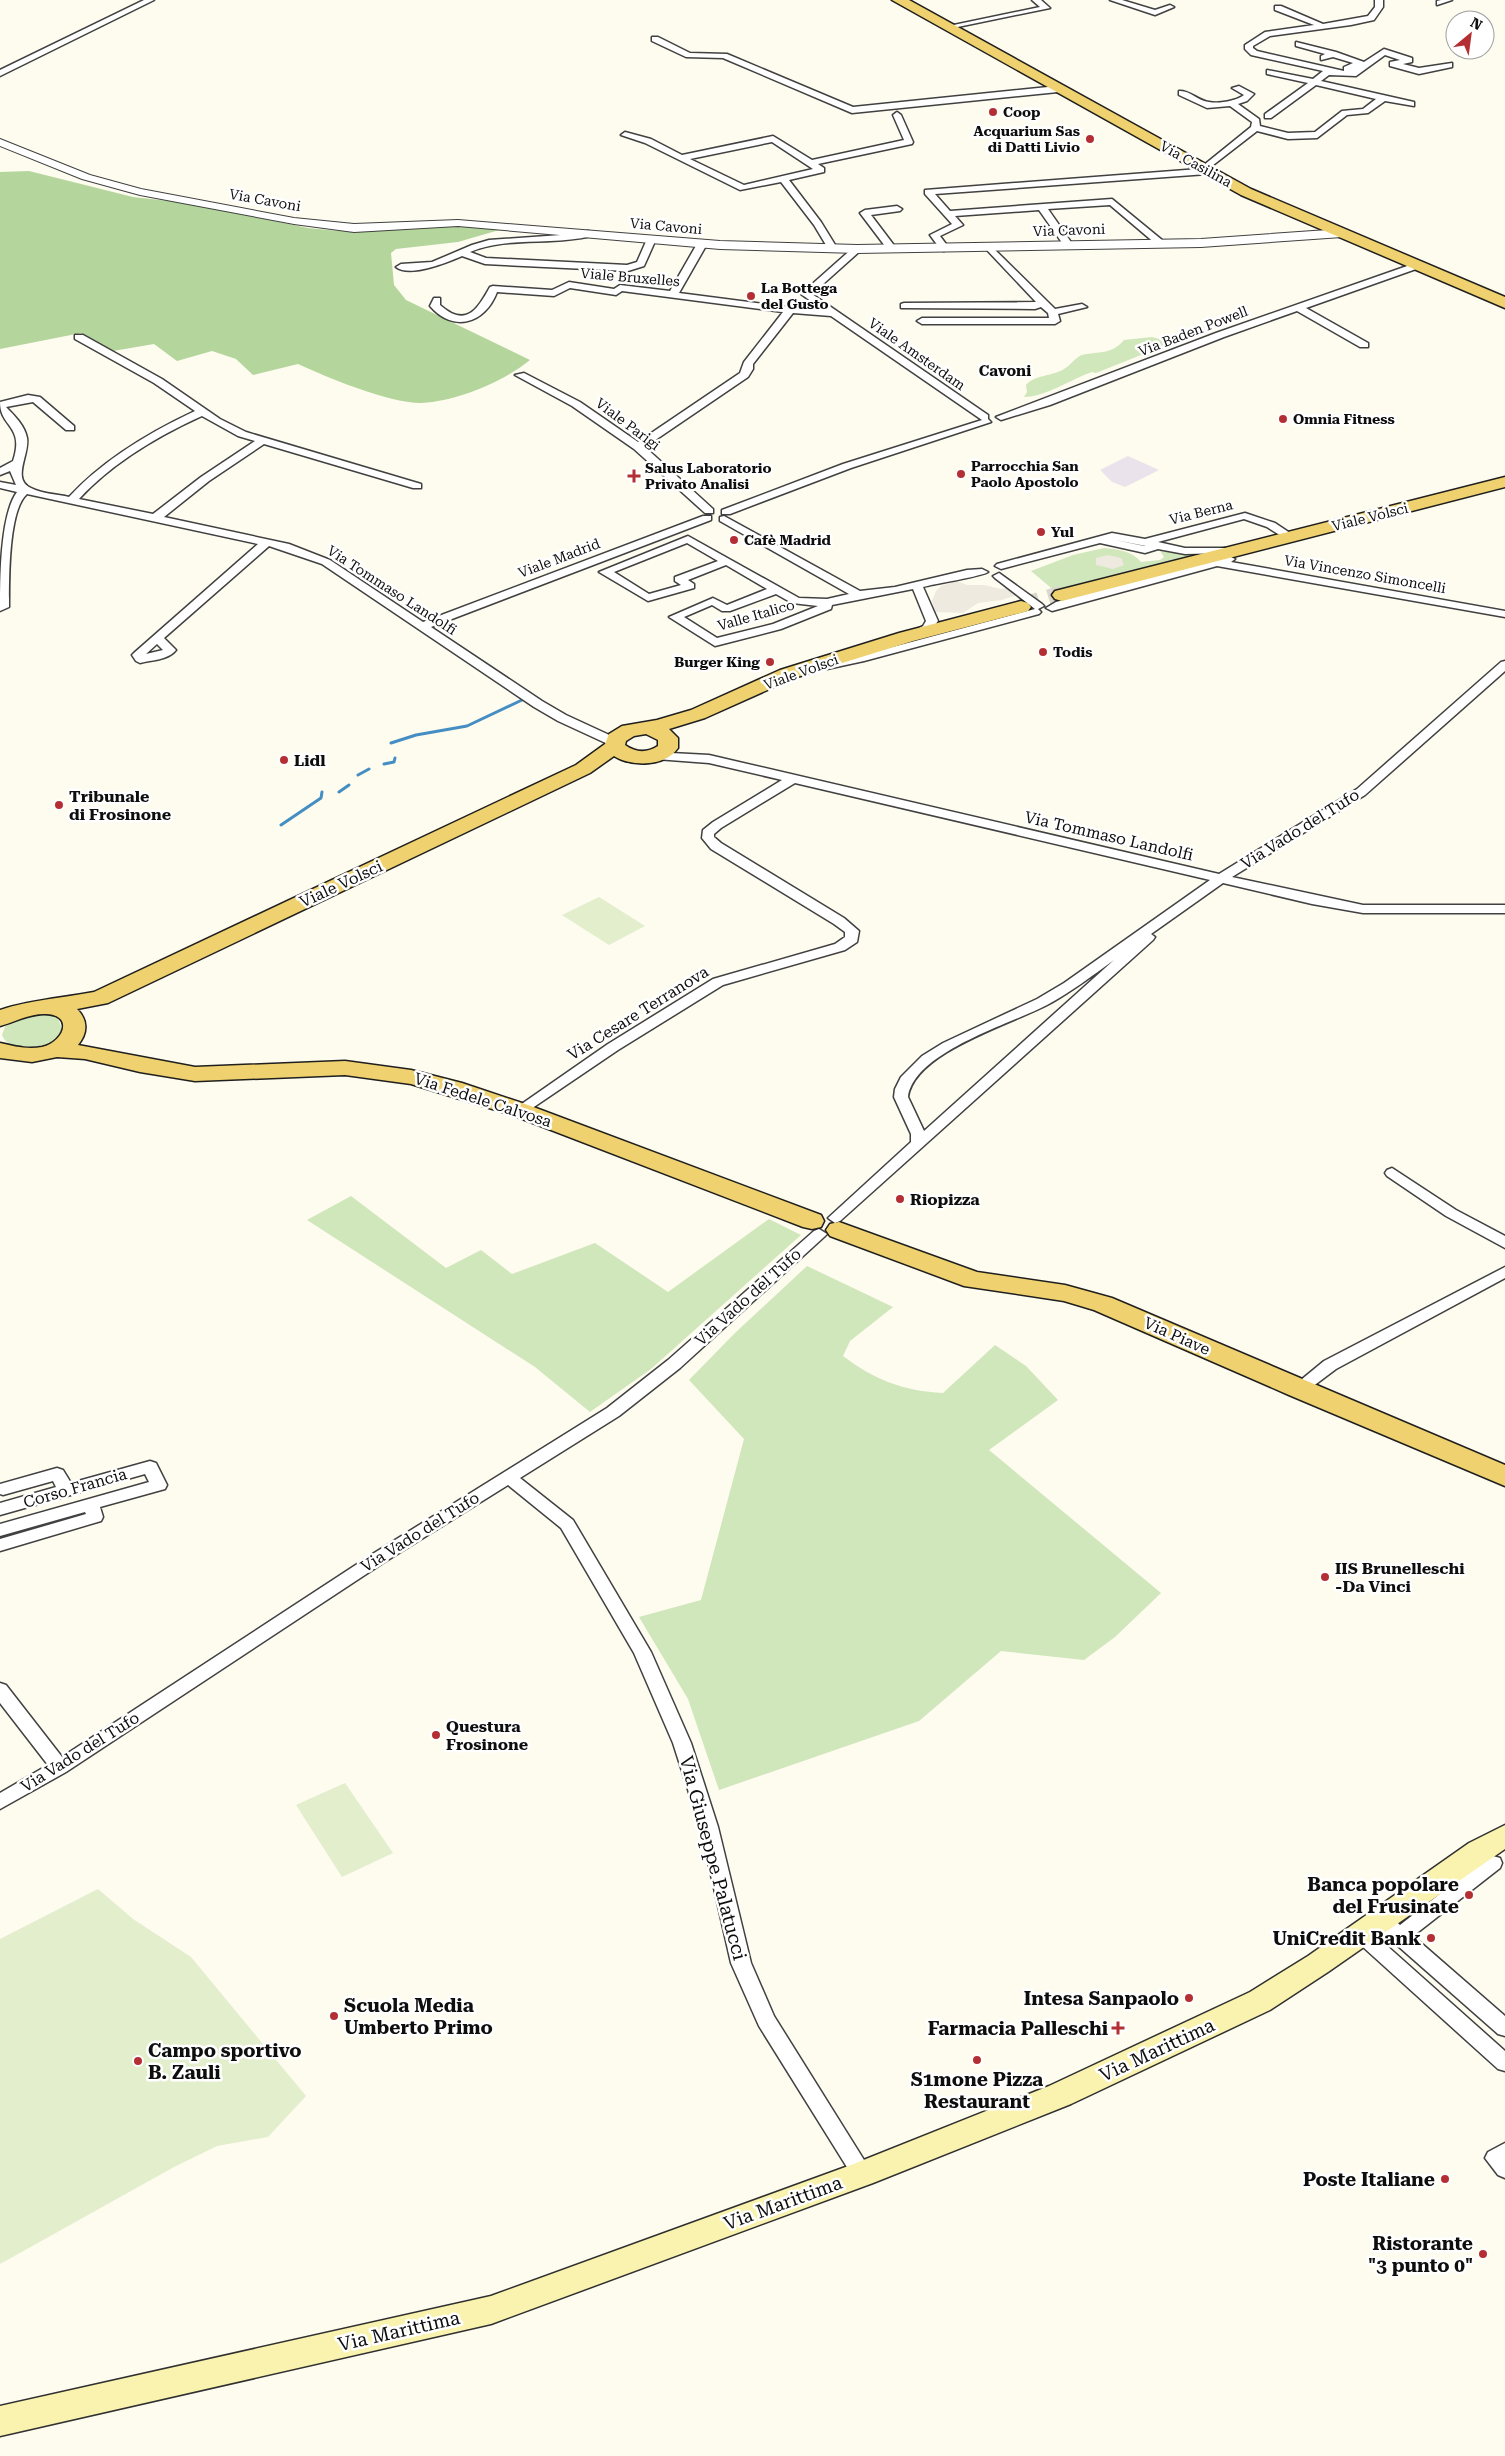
<svg xmlns="http://www.w3.org/2000/svg" width="1505" height="2456" font-family="'Roboto Serif',serif">
<style>
.industrial{fill:#ebe3ec}
.green{fill:#d0e6bb}
.forest{fill:#b4d69c}
.pitch{fill:#e2eecc}
.plaza{fill:#eeeadf}
.lines{fill:none;stroke-linecap:round;stroke-linejoin:round}
.stream{stroke:#448ec3;stroke-width:3}
.primary-tunnel{stroke:#dad7cd;stroke-width:19;stroke-dasharray:19 10;stroke-linecap:butt}
.minor-casing{stroke:#414141;stroke-width:3}
.tertiary-casing{stroke:#414141;stroke-width:2}
.secondary-casing{stroke:#303030;stroke-width:3}
.primary-casing{stroke:#1f1f1f;stroke-width:3}
.minor{fill:#fff;fill-rule:evenodd}
.tertiary{fill:#fff;fill-rule:evenodd}
.secondary{fill:#f9f3af;fill-rule:evenodd}
.primary{fill:#efd26f;fill-rule:evenodd}
.poi-dot{fill:#b42f33;stroke:#fff;stroke-width:2}
.labels{text-anchor:middle;dominant-baseline:central;stroke-width:5;stroke-linejoin:round;paint-order:stroke}
.far-poi-label{font-size:14px;font-weight:bold;fill:#0e0e0e;stroke:#fff;text-anchor:start}
.far-street-label{font-size:14px;fill:#0e0e0e;stroke:#fff}
.far-neighbourhood-label{font-size:15px;font-weight:bold;fill:#0e0e0e;stroke:#fff}
.poi-label{font-size:16px;font-weight:bold;fill:#0e0e0e;stroke:#fff;text-anchor:start}
.street-label{font-size:16px;fill:#0e0e0e;stroke:#fff}
.near-street-label{font-size:19px;fill:#0e0e0e;stroke:#fff}
.near-poi-label{font-size:19px;font-weight:bold;fill:#0e0e0e;stroke:#fff;text-anchor:end}
</style>
<rect width="100%" height="100%" fill="#fefbef"/>
<path class="industrial" d="M 1128,456 L 1159,470 L 1125,487 L 1112,482 L 1100,470 Z"/>
<path class="green" d="M 1152,337 L 1174,343 L 1146,357 L 1141,355 L 1096,373 L 1092,372 C 1071,379 1046,397 1024,397 L 1027,392 L 1026,385 C 1036,374 1051,377 1064,369 C 1070,366 1077,356 1082,355 C 1099,351 1112,355 1124,340 Z
M 1104,548 C 1117,549 1132,551 1141,562 L 1160,560 L 1164,557 L 1160,551 L 1198,555 L 1056,592 L 1031,571 L 1073,555 Z
M 32,1013 L 50,1014 L 58,1019 L 62,1029 C 55,1050 11,1058 2,1035 L 6,1024 Z
M 351,1196 L 446,1268 L 481,1250 L 512,1274 L 595,1243 L 668,1292 L 769,1219 L 801,1235 L 651,1369 L 590,1412 L 535,1367 L 307,1220 Z
M 807,1266 L 893,1307 L 850,1341 L 843,1356 C 875,1380 903,1391 943,1393 L 995,1345 L 1026,1366 L 1058,1400 L 989,1450 L 1161,1593 L 1115,1637 L 1084,1660 L 1001,1651 L 919,1721 L 719,1790 L 688,1699 L 639,1617 L 701,1600 L 744,1439 L 689,1380 L 735,1333 Z"/>
<path class="forest" d="M 29,171 L 133,197 L 187,203 L 308,228 L 339,231 L 448,226 L 506,228 L 458,242 L 396,249 L 391,253 L 394,285 L 406,300 L 530,360 C 503,382 457,401 422,403 C 391,404 326,377 298,364 L 253,375 L 236,359 L 212,351 L 177,361 L 154,344 L 113,351 L 81,333 L 0,349 L 0,172 Z"/>
<path class="pitch" d="M 599,897 L 645,926 L 609,945 L 562,915 Z
M 345,1783 L 393,1853 L 342,1877 L 296,1805 Z
M 98,1889 L 133,1919 L 191,1957 L 306,2096 L 268,2137 L 217,2146 L 174,2167 L 0,2264 L 0,1939 Z"/>
<path class="plaza" d="M 1108,555 L 1121,558 L 1124,565 L 1113,569 L 1096,565 L 1096,558 Z
M 956,581 L 967,585 L 984,585 L 1001,589 L 1010,588 L 1017,595 L 1002,600 L 978,603 L 963,613 L 935,612 L 932,601 L 936,591 L 941,586 Z"/>
<g class="lines">
<path class="stream" d="M 391,743 L 416,735 L 467,726 L 522,700
M 384,764 L 394,762 L 395,758
M 358,775 L 369,769
M 339,792 L 349,785
M 281,825 L 321,798 L 322,792"/>
<path class="primary-tunnel" d="M 1021,607 L 1062,595"/>
<g class="minor-casing">
<path id="minor" d="M 144,0 L 154,0 L 0,76 L 0,70 Z
M 1032,0 L 1041,0 L 1050,8 L 948,29 L 944,27 L 1040,7 Z
M 1110,0 L 1122,0 L 1155,10 L 1170,5 L 1174,7 L 1155,15 Z
M 1375,0 L 1383,0 L 1383,7 L 1374,20 L 1351,25 L 1270,36 L 1253,46 L 1253,48 L 1257,51 L 1344,71 L 1344,67 L 1353,63 L 1333,57 L 1321,60 L 1321,56 L 1325,54 L 1296,46 L 1296,42 L 1336,52 L 1364,62 L 1384,49 L 1412,58 L 1412,62 L 1403,64 L 1419,68 L 1452,63 L 1452,67 L 1419,74 L 1390,66 L 1390,62 L 1400,60 L 1385,55 L 1356,76 L 1329,75 L 1321,81 L 1414,102 L 1414,106 L 1385,101 L 1368,113 L 1347,115 L 1317,138 L 1288,139 L 1257,131 L 1208,169 L 1212,171 L 1207,174 L 935,194 L 950,211 L 1112,199 L 1162,240 L 1162,244 L 1156,244 L 1110,205 L 1048,209 L 1073,245 L 1068,248 L 1065,247 L 1039,210 L 955,216 L 963,225 L 940,236 L 949,248 L 944,251 L 941,250 L 930,235 L 952,224 L 925,194 L 925,190 L 1199,169 L 1251,127 L 1252,122 L 1230,106 L 1207,108 L 1179,95 L 1179,91 C 1190,90 1198,101 1209,102 C 1219,104 1236,101 1244,95 L 1232,88 L 1239,86 L 1254,94 L 1247,101 L 1238,104 L 1259,119 L 1260,126 L 1288,133 L 1315,132 L 1342,111 L 1363,109 L 1376,99 L 1316,85 L 1271,118 L 1265,118 L 1265,114 L 1308,83 L 1267,74 L 1267,70 L 1313,79 L 1323,71 L 1251,55 L 1245,49 L 1245,45 L 1265,32 L 1314,25 L 1275,10 L 1275,6 L 1281,6 L 1323,24 L 1368,16 L 1375,7 Z
M 1441,0 L 1452,0 L 1437,5 L 1437,1 Z
M 652,37 L 658,37 L 690,53 L 727,54 L 853,107 L 1058,86 L 1062,89 L 1058,92 L 852,113 L 723,58 L 686,57 L 652,41 Z
M 897,112 L 901,115 L 913,142 L 912,144 L 818,164 L 824,168 L 824,172 L 789,180 L 821,222 L 837,248 L 832,251 L 829,250 L 814,225 L 781,182 L 740,190 L 645,143 L 621,135 L 625,132 L 651,139 L 682,155 L 773,136 L 812,160 L 904,140 L 893,115 ZM 772,142 L 813,169 L 744,185 L 690,159 Z
M 897,206 L 902,209 L 900,211 L 871,215 L 896,248 L 891,251 L 888,250 L 860,213 L 865,210 Z
M 588,231 L 591,232 L 591,236 C 552,246 507,236 470,252 L 486,258 L 627,265 L 637,262 L 648,237 L 656,239 L 644,266 L 628,271 L 485,264 L 462,256 C 448,262 410,278 396,267 L 401,264 L 432,262 L 472,245 L 489,240 L 575,234 Z
M 702,241 L 707,244 L 679,293 L 788,307 L 794,302 L 799,305 L 797,308 L 822,309 L 801,294 L 854,247 L 860,247 L 860,251 L 812,294 L 988,415 L 988,419 L 991,422 L 851,468 L 730,514 L 722,514 L 722,510 L 843,464 L 982,420 L 831,316 L 793,313 L 753,364 L 753,369 L 748,377 L 645,447 L 713,509 L 713,513 L 705,513 L 634,449 L 572,406 L 515,375 L 524,373 L 580,402 L 638,442 L 740,373 L 744,362 L 783,312 L 622,291 L 616,295 L 570,288 L 554,296 L 497,292 C 485,324 453,333 430,306 L 434,298 L 440,298 L 440,305 C 466,328 477,310 490,287 L 493,286 L 552,290 L 569,282 L 614,289 L 620,285 L 670,291 L 697,244 Z
M 989,244 L 1055,309 L 1082,304 L 1087,307 L 1058,314 L 1060,321 L 1055,324 L 922,324 L 917,321 L 922,318 L 1049,318 L 1048,313 L 1041,307 L 1035,309 L 901,308 L 901,304 L 904,303 L 1036,302 L 986,249 L 986,245 Z
M 1413,262 L 1421,264 L 1416,269 L 1306,308 L 1368,343 L 1368,347 L 1360,347 L 1297,311 L 1224,337 L 1050,405 L 1001,420 L 996,417 L 1216,333 L 1410,265 Z
M 75,335 L 83,335 L 162,379 L 220,419 L 246,432 L 421,484 L 421,488 L 413,488 L 264,444 L 209,481 L 164,517 L 289,544 L 330,560 L 423,622 L 703,516 L 711,516 L 711,520 L 431,627 L 542,701 L 566,715 L 618,739 L 620,742 L 618,745 L 610,745 L 558,721 L 534,707 L 322,564 L 269,546 L 164,638 L 176,650 C 168,660 152,660 140,663 L 136,661 L 132,655 L 134,653 L 258,544 L 27,494 C 8,510 9,582 9,607 L 0,611 C 0,581 0,515 17,492 L 0,488 L 0,482 L 16,485 L 10,471 L 0,475 L 0,468 L 13,461 C 25,425 0,428 0,402 L 28,395 L 40,397 L 74,426 L 74,430 L 66,430 L 33,402 L 6,407 C 14,415 25,426 27,438 C 30,454 11,479 31,488 C 42,494 58,494 69,497 C 103,460 150,432 195,411 L 154,383 L 75,339 ZM 202,416 L 238,436 L 255,441 L 201,477 L 153,514 L 79,499 C 112,463 158,436 202,416 ZM 157,644 L 163,650 L 146,654 Z
M 1245,513 L 1275,523 L 1296,537 L 1294,539 L 1286,539 L 1267,527 L 1244,519 L 1158,542 L 1185,548 L 1235,548 L 1235,552 L 1231,553 L 1185,554 L 1158,549 L 1145,553 L 1100,543 L 1001,569 L 995,566 L 997,564 L 1112,533 L 1145,539 ZM 1115,540 L 1146,546 L 1144,546 Z
M 724,516 L 860,591 L 895,587 L 967,570 L 982,569 L 988,572 C 984,576 933,584 923,587 L 938,621 C 931,631 924,635 912,638 L 906,635 L 923,626 L 926,621 L 913,589 L 832,605 L 831,609 L 781,629 L 715,646 L 669,617 L 713,598 L 727,605 L 767,589 L 726,565 L 688,580 L 694,584 L 694,588 L 648,601 L 599,572 L 688,536 L 799,598 L 827,599 L 849,594 L 720,521 L 720,517 ZM 687,543 L 718,561 L 675,577 L 675,581 L 681,585 L 649,594 L 614,572 ZM 776,594 L 792,603 L 818,606 L 773,624 L 717,638 L 684,617 L 712,605 L 722,611 L 730,611 Z
M 1229,556 L 1235,559 L 1231,562 L 1505,611 L 1505,617 L 1217,566 L 1052,611 L 1046,608 L 1056,602 Z
M 999,573 L 1042,604 L 1044,606 L 1038,609 L 1041,612 L 1039,614 L 864,661 L 827,669 L 821,665 L 823,662 L 859,656 L 1035,609 L 995,578 L 993,576 Z
M 1505,661 L 1505,671 L 1365,795 L 1232,877 L 1363,905 L 1505,905 L 1505,913 L 1363,913 L 1312,904 L 1223,883 L 1151,934 L 1155,937 L 1153,940 L 840,1221 L 835,1223 L 828,1218 L 911,1142 L 911,1134 L 894,1097 L 895,1089 L 901,1077 L 922,1056 L 943,1043 L 1037,999 L 1064,983 L 1210,880 L 795,783 L 721,828 L 714,834 L 714,837 L 721,843 L 844,918 L 859,931 L 857,942 L 845,950 L 723,985 L 618,1050 L 525,1113 L 520,1114 L 513,1110 L 608,1044 L 713,979 L 835,944 L 845,937 L 845,932 L 834,924 L 711,849 L 702,838 L 703,830 L 713,822 L 782,780 L 709,763 L 656,759 L 652,758 L 650,755 L 652,752 L 709,755 L 1219,874 L 1357,789 L 1501,662 ZM 1114,960 L 924,1131 L 908,1097 C 914,1052 1011,1024 1047,1005 C 1071,992 1092,976 1114,960 Z
M 1392,1168 L 1456,1210 L 1505,1236 L 1505,1248 L 1446,1216 L 1387,1176 L 1385,1173 L 1387,1170 Z
M 819,1229 L 827,1234 L 824,1237 L 680,1368 L 619,1416 L 520,1478 L 573,1520 L 651,1652 L 691,1743 L 718,1827 L 751,1963 L 774,2016 L 869,2168 L 872,2174 L 869,2180 L 862,2183 L 855,2180 L 759,2026 L 731,1963 L 700,1827 L 673,1743 L 634,1653 L 561,1528 L 508,1485 L 383,1563 L 66,1772 L 0,1809 L 0,1793 L 48,1765 L 0,1703 L 0,1683 L 6,1685 L 62,1757 L 371,1555 L 607,1408 L 668,1360 L 814,1231 Z
M 1505,1267 L 1505,1278 L 1336,1369 L 1304,1393 L 1292,1393 L 1290,1389 L 1324,1361 Z
M 150,1461 L 156,1463 L 167,1485 L 165,1489 L 100,1507 L 103,1517 L 101,1521 L 0,1551 L 0,1539 L 86,1514 L 85,1512 L 0,1536 L 0,1524 L 149,1482 L 145,1474 L 0,1515 L 0,1503 L 56,1487 L 53,1481 L 3,1495 L 0,1494 L 0,1484 L 57,1468 L 63,1470 L 71,1483 Z
M 1493,1856 L 1500,1858 L 1502,1863 L 1500,1868 L 1413,1936 L 1505,2016 L 1505,2036 L 1498,2034 L 1373,1924 L 1371,1919 L 1373,1914 C 1385,1910 1391,1917 1400,1925 L 1486,1858 Z
M 1360,1925 L 1367,1928 L 1505,2051 L 1505,2071 L 1498,2069 L 1353,1938 L 1351,1933 L 1353,1928 Z
M 1505,2143 L 1505,2178 L 1498,2175 L 1485,2158 L 1488,2152 Z"/>
</g>
<g class="tertiary-casing">
<path id="tertiary" d="M 0,139 L 90,175 L 141,189 L 294,218 L 354,224 L 458,220 L 720,241 L 857,245 L 1201,239 L 1342,229 L 1348,233 L 1342,237 L 1201,247 L 857,253 L 720,249 L 458,226 L 354,232 L 294,224 L 140,195 L 82,179 L 0,146 Z"/>
</g>
<g class="secondary-casing">
<path id="secondary" d="M 1505,1825 L 1505,1849 L 1328,1972 L 1270,2010 L 1071,2104 L 873,2183 L 491,2324 L 0,2436 L 0,2406 L 491,2296 L 851,2165 L 1049,2086 L 1250,1992 L 1308,1956 L 1469,1843 Z"/>
</g>
<g class="primary-casing">
<path id="primary" d="M 892,0 L 909,0 L 1251,189 L 1505,297 L 1505,308 L 1241,195 Z
M 1505,477 L 1505,487 L 1062,601 L 1055,599 L 1052,595 L 1055,591 Z
M 1021,601 L 1028,603 L 1031,607 L 1028,611 L 913,641 L 794,678 L 705,718 L 669,729 L 678,738 L 678,748 C 665,767 632,767 614,756 L 590,773 L 108,1003 L 77,1009 C 88,1020 88,1033 78,1045 L 195,1067 L 345,1061 L 411,1070 L 462,1083 L 528,1105 L 821,1215 L 824,1221 L 821,1227 L 812,1229 L 803,1227 L 512,1115 L 411,1084 L 345,1075 L 195,1081 L 140,1072 L 85,1059 L 57,1057 L 32,1062 L 0,1058 L 0,1043 C 14,1046 27,1050 42,1047 C 64,1042 75,1014 44,1014 C 28,1014 15,1022 0,1026 L 0,1010 C 30,1000 62,998 94,992 L 576,765 L 605,744 L 609,734 L 622,726 L 657,720 L 691,710 L 780,670 L 899,633 ZM 646,734 L 658,740 L 658,746 C 647,753 636,753 625,745 L 626,741 L 634,736 Z
M 839,1222 L 977,1272 L 1065,1285 L 1112,1298 L 1505,1465 L 1505,1486 L 1289,1395 L 1094,1310 L 1064,1301 L 964,1286 L 830,1236 L 826,1230 L 830,1224 Z"/>
</g>
<use href="#minor" class="minor"/>
<use href="#tertiary" class="tertiary"/>
<use href="#secondary" class="secondary"/>
<use href="#primary" class="primary"/>
</g>
<g class="poi-dot">
<circle cx="993" cy="112" r="5"/>
<circle cx="1090" cy="139" r="5"/>
<circle cx="751" cy="296" r="5"/>
<circle cx="1283" cy="419" r="5"/>
<circle cx="961" cy="474" r="5"/>
<path d="M631.5 468.5h5v5h5v5h-5v5h-5v-5h-5v-5h5z"/>
<circle cx="1041" cy="532" r="5"/>
<circle cx="734" cy="540" r="5"/>
<circle cx="1043" cy="652" r="5"/>
<circle cx="770" cy="662" r="5"/>
<circle cx="284" cy="760" r="5"/>
<circle cx="59" cy="805" r="5"/>
<circle cx="900" cy="1199" r="5"/>
<circle cx="1325" cy="1577" r="5"/>
<circle cx="436" cy="1735" r="5"/>
<circle cx="1469" cy="1895" r="5"/>
<circle cx="1431" cy="1938" r="5"/>
<circle cx="1189" cy="1998" r="5"/>
<circle cx="334" cy="2016" r="5"/>
<path d="M1115.5 2020.5h5v5h5v5h-5v5h-5v-5h-5v-5h5z"/>
<circle cx="977" cy="2060" r="5"/>
<circle cx="138" cy="2061" r="5"/>
<circle cx="1445" cy="2179" r="5"/>
<circle cx="1483" cy="2254" r="5"/>
</g>
<g class="labels">
<g class="far-poi-label">
<text x="1003" y="112">Coop</text>
<text x="1080" y="131" text-anchor="end">Acquarium Sas<tspan x="1080" dy="16">di Datti Livio</tspan></text>
<text x="761" y="288">La Bottega<tspan x="761" dy="16">del Gusto</tspan></text>
<text x="1293" y="419">Omnia Fitness</text>
<text x="971" y="466">Parrocchia San<tspan x="971" dy="16">Paolo Apostolo</tspan></text>
<text x="645" y="468">Salus Laboratorio<tspan x="645" dy="16">Privato Analisi</tspan></text>
<text x="1051" y="532">Yul</text>
<text x="744" y="540">Cafè Madrid</text>
<text x="1053" y="652">Todis</text>
<text x="760" y="662" text-anchor="end">Burger King</text>
</g>
<g class="far-street-label">
<text transform="translate(1196 164) rotate(29)">Via Casilina</text>
<text transform="translate(265 200) rotate(10)">Via Cavoni</text>
<text transform="translate(666 226) rotate(5)">Via Cavoni</text>
<text transform="translate(1069 230) rotate(-2)">Via Cavoni</text>
<text transform="translate(630 277) rotate(5)">Viale Bruxelles</text>
<text transform="translate(1193 331) rotate(-21)">Via Baden Powell</text>
<text transform="translate(917 354) rotate(35)">Viale Amsterdam</text>
<text transform="translate(628 424) rotate(37)">Viale Parigi</text>
<text transform="translate(1201 512) rotate(-14)">Via Berna</text>
<text transform="translate(1370 517) rotate(-14)">Viale Volsci</text>
<text transform="translate(559 558) rotate(-21)">Viale Madrid</text>
<text transform="translate(1365 574) rotate(10)">Via Vincenzo Simoncelli</text>
<text transform="translate(392 590) rotate(33)">Via Tommaso Landolfi</text>
<text transform="translate(756 615) rotate(-16)">Valle Italico</text>
<text transform="translate(801 672) rotate(-20)">Viale Volsci</text>
</g>
<g class="far-neighbourhood-label">
<text x="1005" y="371">Cavoni</text>
</g>
<g class="poi-label">
<text x="294" y="760">Lidl</text>
<text x="69" y="796">Tribunale<tspan x="69" dy="18">di Frosinone</tspan></text>
<text x="910" y="1199">Riopizza</text>
<text x="1335" y="1568">IIS Brunelleschi<tspan x="1335" dy="18">-Da Vinci</tspan></text>
<text x="446" y="1726">Questura<tspan x="446" dy="18">Frosinone</tspan></text>
</g>
<g class="street-label">
<text transform="translate(1300 829) rotate(-32)">Via Vado del Tufo</text>
<text transform="translate(1109 836) rotate(13)">Via Tommaso Landolfi</text>
<text transform="translate(341 884) rotate(-25)">Viale Volsci</text>
<text transform="translate(638 1013) rotate(-32)">Via Cesare Terranova</text>
<text transform="translate(483 1100) rotate(18)">Via Fedele Calvosa</text>
<text transform="translate(748 1297) rotate(-42)">Via Vado del Tufo</text>
<text transform="translate(1177 1336) rotate(24)">Via Piave</text>
<text transform="translate(75 1488) rotate(-16)">Corso Francia</text>
<text transform="translate(420 1532) rotate(-32)">Via Vado del Tufo</text>
<text transform="translate(80 1752) rotate(-32)">Via Vado del Tufo</text>
</g>
<g class="near-street-label">
<text transform="translate(713 1858) rotate(75)">Via Giuseppe Palatucci</text>
<text transform="translate(1157 2050) rotate(-25)">Via Marittima</text>
<text transform="translate(783 2203) rotate(-20)">Via Marittima</text>
<text transform="translate(399 2331) rotate(-13)">Via Marittima</text>
</g>
<g class="near-poi-label">
<text x="1459" y="1884">Banca popolare<tspan x="1459" dy="22">del Frusinate</tspan></text>
<text x="1421" y="1938">UniCredit Bank</text>
<text x="1179" y="1998">Intesa Sanpaolo</text>
<text x="344" y="2005" text-anchor="start">Scuola Media<tspan x="344" dy="22">Umberto Primo</tspan></text>
<text x="1108" y="2028">Farmacia Palleschi</text>
<text x="148" y="2050" text-anchor="start">Campo sportivo<tspan x="148" dy="22">B. Zauli</tspan></text>
<text x="977" y="2079" text-anchor="middle">S1mone Pizza<tspan x="977" dy="22">Restaurant</tspan></text>
<text x="1435" y="2179">Poste Italiane</text>
<text x="1473" y="2243">Ristorante<tspan x="1473" dy="22">"3 punto 0"</tspan></text>
</g>
</g>
<g transform="translate(1470 35) rotate(29)"><circle r="24" fill="#ffffff" stroke="#9f9f9f"/>
<path d="M0-4L9 19L0 12L-9 19Z" fill="#b42f33"/>
<text y="-8" font-size="14" font-weight="bold" text-anchor="middle" fill="#0e0e0e">N</text>
</g>
</svg>
